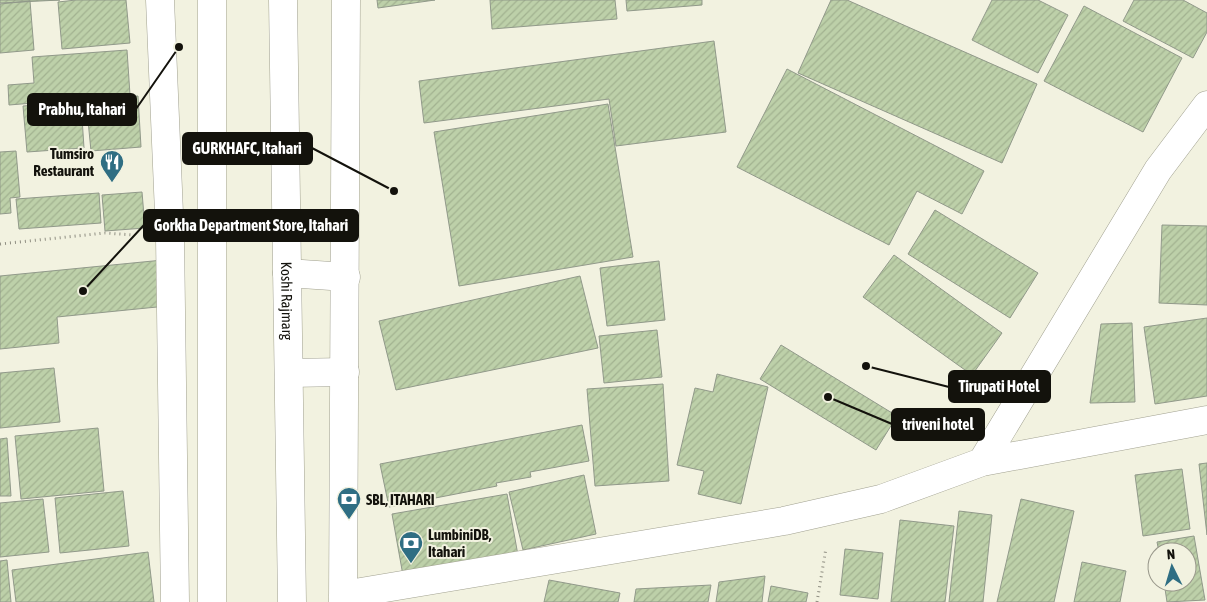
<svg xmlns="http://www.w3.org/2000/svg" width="1207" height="602" font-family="'Asap Condensed',sans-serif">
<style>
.building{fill:url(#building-hatch);stroke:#91998a}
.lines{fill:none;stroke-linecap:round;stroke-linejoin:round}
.street-casing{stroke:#a1a190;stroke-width:29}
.primary-casing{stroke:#a1a190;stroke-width:29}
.path{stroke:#8f8e82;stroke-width:3;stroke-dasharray:1 4;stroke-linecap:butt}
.street{stroke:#fff;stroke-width:28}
.primary{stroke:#fff;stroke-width:28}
.labels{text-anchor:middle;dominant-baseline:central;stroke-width:4;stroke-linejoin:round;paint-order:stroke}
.poi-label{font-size:15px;font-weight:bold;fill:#13120c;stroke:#f2f2e0;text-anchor:start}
.street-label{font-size:15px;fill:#13120c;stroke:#f2f2e0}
.leader{fill:none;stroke:#13120c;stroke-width:2}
.callout-dot{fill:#13120c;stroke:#f2f2e0;stroke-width:2}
.callout{fill:#13120c;stroke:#13120c;stroke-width:2}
.callout-label{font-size:16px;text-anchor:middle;font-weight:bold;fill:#fff}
</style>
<defs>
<pattern id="building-hatch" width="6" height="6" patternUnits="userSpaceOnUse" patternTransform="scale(1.25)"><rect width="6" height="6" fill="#bdd0a9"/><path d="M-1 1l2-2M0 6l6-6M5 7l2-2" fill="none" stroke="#a2b290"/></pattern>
</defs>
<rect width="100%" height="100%" fill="#f2f2e0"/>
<path class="building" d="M 0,0 L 60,0 L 0,3 Z
M 76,0 L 126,0 L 130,43 L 62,49 L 58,2 Z
M 377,0 L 435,0 L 378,8 Z
M 490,0 L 615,0 L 617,19 L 492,29 Z
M 626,0 L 702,0 L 702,5 L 627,11 Z
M 831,0 L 847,0 L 1037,84 L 1002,163 L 798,73 Z
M 992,0 L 1038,0 L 1068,15 L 1038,73 L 972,40 Z
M 1134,0 L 1183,0 L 1207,13 L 1207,32 L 1193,58 L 1123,21 Z
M 30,1 L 34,50 L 0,53 L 0,4 Z
M 1084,6 L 1182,58 L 1143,132 L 1044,81 Z
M 714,41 L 726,132 L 616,146 L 609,99 L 424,123 L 419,81 Z
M 127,50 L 130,95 L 9,105 L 8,85 L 34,83 L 32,57 Z
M 787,69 L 984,171 L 962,214 L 917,191 L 889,245 L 737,167 Z
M 138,96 L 141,147 L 91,151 L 86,100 Z
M 81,102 L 84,148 L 27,152 L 23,106 Z
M 608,104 L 633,257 L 459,286 L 434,132 Z
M 16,151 L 20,197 L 10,198 L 11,213 L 0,214 L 0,152 Z
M 142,192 L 145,228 L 105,231 L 102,195 Z
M 99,193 L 101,223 L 19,229 L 16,199 Z
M 935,210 L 1038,273 L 1010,318 L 908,254 Z
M 1162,225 L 1207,226 L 1207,305 L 1159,303 Z
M 894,255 L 1002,333 L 972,375 L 863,297 Z
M 163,260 L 167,306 L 57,317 L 59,343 L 0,349 L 0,276 Z
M 659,261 L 665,320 L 607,326 L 600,268 Z
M 580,276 L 598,348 L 396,390 L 379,321 Z
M 1207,318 L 1207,396 L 1155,404 L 1144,327 Z
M 1132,323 L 1135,402 L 1090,403 L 1101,324 Z
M 657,330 L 662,377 L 604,383 L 599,336 Z
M 781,345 L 897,416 L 876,450 L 760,379 Z
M 54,368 L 60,422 L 0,428 L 0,373 Z
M 717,374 L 768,387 L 741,504 L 698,494 L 704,471 L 677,465 L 695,388 L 713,392 Z
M 663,384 L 669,481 L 595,486 L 587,389 Z
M 582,425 L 589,461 L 530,472 L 531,477 L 496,483 L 497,486 L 389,507 L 380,464 Z
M 98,428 L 104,491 L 21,499 L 15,436 Z
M 7,438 L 11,496 L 0,496 L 0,439 Z
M 1207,463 L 1207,535 L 1199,464 Z
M 1182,469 L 1190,529 L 1143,536 L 1135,475 Z
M 584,475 L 596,534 L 523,550 L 509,492 Z
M 123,491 L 129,546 L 60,553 L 55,498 Z
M 507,494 L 519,561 L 404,581 L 392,514 Z
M 43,499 L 49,552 L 0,557 L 0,503 Z
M 1021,499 L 1074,511 L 1054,602 L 997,602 Z
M 959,511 L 992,515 L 983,602 L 949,602 Z
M 900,520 L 954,526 L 945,602 L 891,602 Z
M 1194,536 L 1205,600 L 1167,602 L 1164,582 L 1187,582 L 1187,552 L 1159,552 L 1157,542 Z
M 845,549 L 883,553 L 878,599 L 840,595 Z
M 148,552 L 154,602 L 16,602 L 12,570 Z
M 7,560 L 11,602 L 0,602 L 0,561 Z
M 1082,562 L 1126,571 L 1120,602 L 1074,602 Z
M 765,576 L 762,602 L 716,602 L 719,582 Z
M 549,580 L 620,593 L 618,602 L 544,602 Z
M 711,585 L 708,602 L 634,602 L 636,589 Z
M 771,586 L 808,593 L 806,602 L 768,602 Z"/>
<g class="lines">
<g class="street-casing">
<path id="street" d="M 160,0 L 170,237 L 175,602
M 982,462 L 1158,170 L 1207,105
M 343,595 L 784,521 L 881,499 L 982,462 L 1207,420
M 343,602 L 346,0"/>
</g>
<g class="primary-casing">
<g id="primary">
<path d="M 212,0 L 212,602"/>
<path id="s1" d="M 283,0 L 292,602"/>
<path d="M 287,273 L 346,277"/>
<path d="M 289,373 L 345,372"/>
</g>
</g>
<path class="path" d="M 0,244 L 105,233 L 134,235
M 817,602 L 826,548"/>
<use href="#street" class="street"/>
<use href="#primary" class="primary"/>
</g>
<defs>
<g id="restaurant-pin" transform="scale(1.25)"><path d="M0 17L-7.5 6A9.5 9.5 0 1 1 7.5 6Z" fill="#2f6e83" stroke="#f2f2e0"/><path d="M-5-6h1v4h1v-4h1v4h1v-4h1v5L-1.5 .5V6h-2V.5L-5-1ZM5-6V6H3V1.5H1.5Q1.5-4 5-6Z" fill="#fff"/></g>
<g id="bank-pin" transform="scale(1.25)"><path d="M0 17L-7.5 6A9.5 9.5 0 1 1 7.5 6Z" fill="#2f6e83" stroke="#f2f2e0"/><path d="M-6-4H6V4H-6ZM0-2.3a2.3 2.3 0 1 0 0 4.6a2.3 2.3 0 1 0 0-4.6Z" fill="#fff"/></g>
</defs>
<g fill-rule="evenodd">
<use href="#restaurant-pin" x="112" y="162"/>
<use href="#bank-pin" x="349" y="499"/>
<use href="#bank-pin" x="411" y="543"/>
</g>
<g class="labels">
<g class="poi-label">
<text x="94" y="153" text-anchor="end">Tumsiro<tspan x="94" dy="17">Restaurant</tspan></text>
<text x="366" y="499">SBL, ITAHARI</text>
<text x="428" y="534">LumbiniDB,<tspan x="428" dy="17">Itahari</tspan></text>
</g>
<g class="street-label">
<text stroke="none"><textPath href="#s1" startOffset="301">Koshi Rajmarg</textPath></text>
</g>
</g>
<path class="leader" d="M179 47L136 109M394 191L312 148M83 291L144 225M866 366L949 387M828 397L892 424"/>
<g class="callout-dot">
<circle cx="179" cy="47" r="5"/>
<circle cx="394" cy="191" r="5"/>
<circle cx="83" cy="291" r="5"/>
<circle cx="866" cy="366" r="5"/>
<circle cx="828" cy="397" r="5"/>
</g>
<g class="callout">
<rect x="28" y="94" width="108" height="31" rx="5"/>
<rect x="183" y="133" width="129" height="31" rx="5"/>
<rect x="144" y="210" width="214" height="31" rx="5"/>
<rect x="949" y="371" width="101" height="31" rx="5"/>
<rect x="892" y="409" width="92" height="31" rx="5"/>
</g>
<g class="callout-label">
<text x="82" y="115">Prabhu, Itahari</text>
<text x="247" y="154">GURKHAFC, Itahari</text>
<text x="251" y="231">Gorkha Department Store, Itahari</text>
<text x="999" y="392">Tirupati Hotel</text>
<text x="938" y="430">triveni hotel</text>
</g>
<g transform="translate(1172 567) rotate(355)"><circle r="24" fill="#f2f2e0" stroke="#99988b"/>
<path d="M0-4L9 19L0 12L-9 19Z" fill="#2f6e83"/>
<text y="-8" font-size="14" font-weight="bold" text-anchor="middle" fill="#13120c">N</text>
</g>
</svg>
